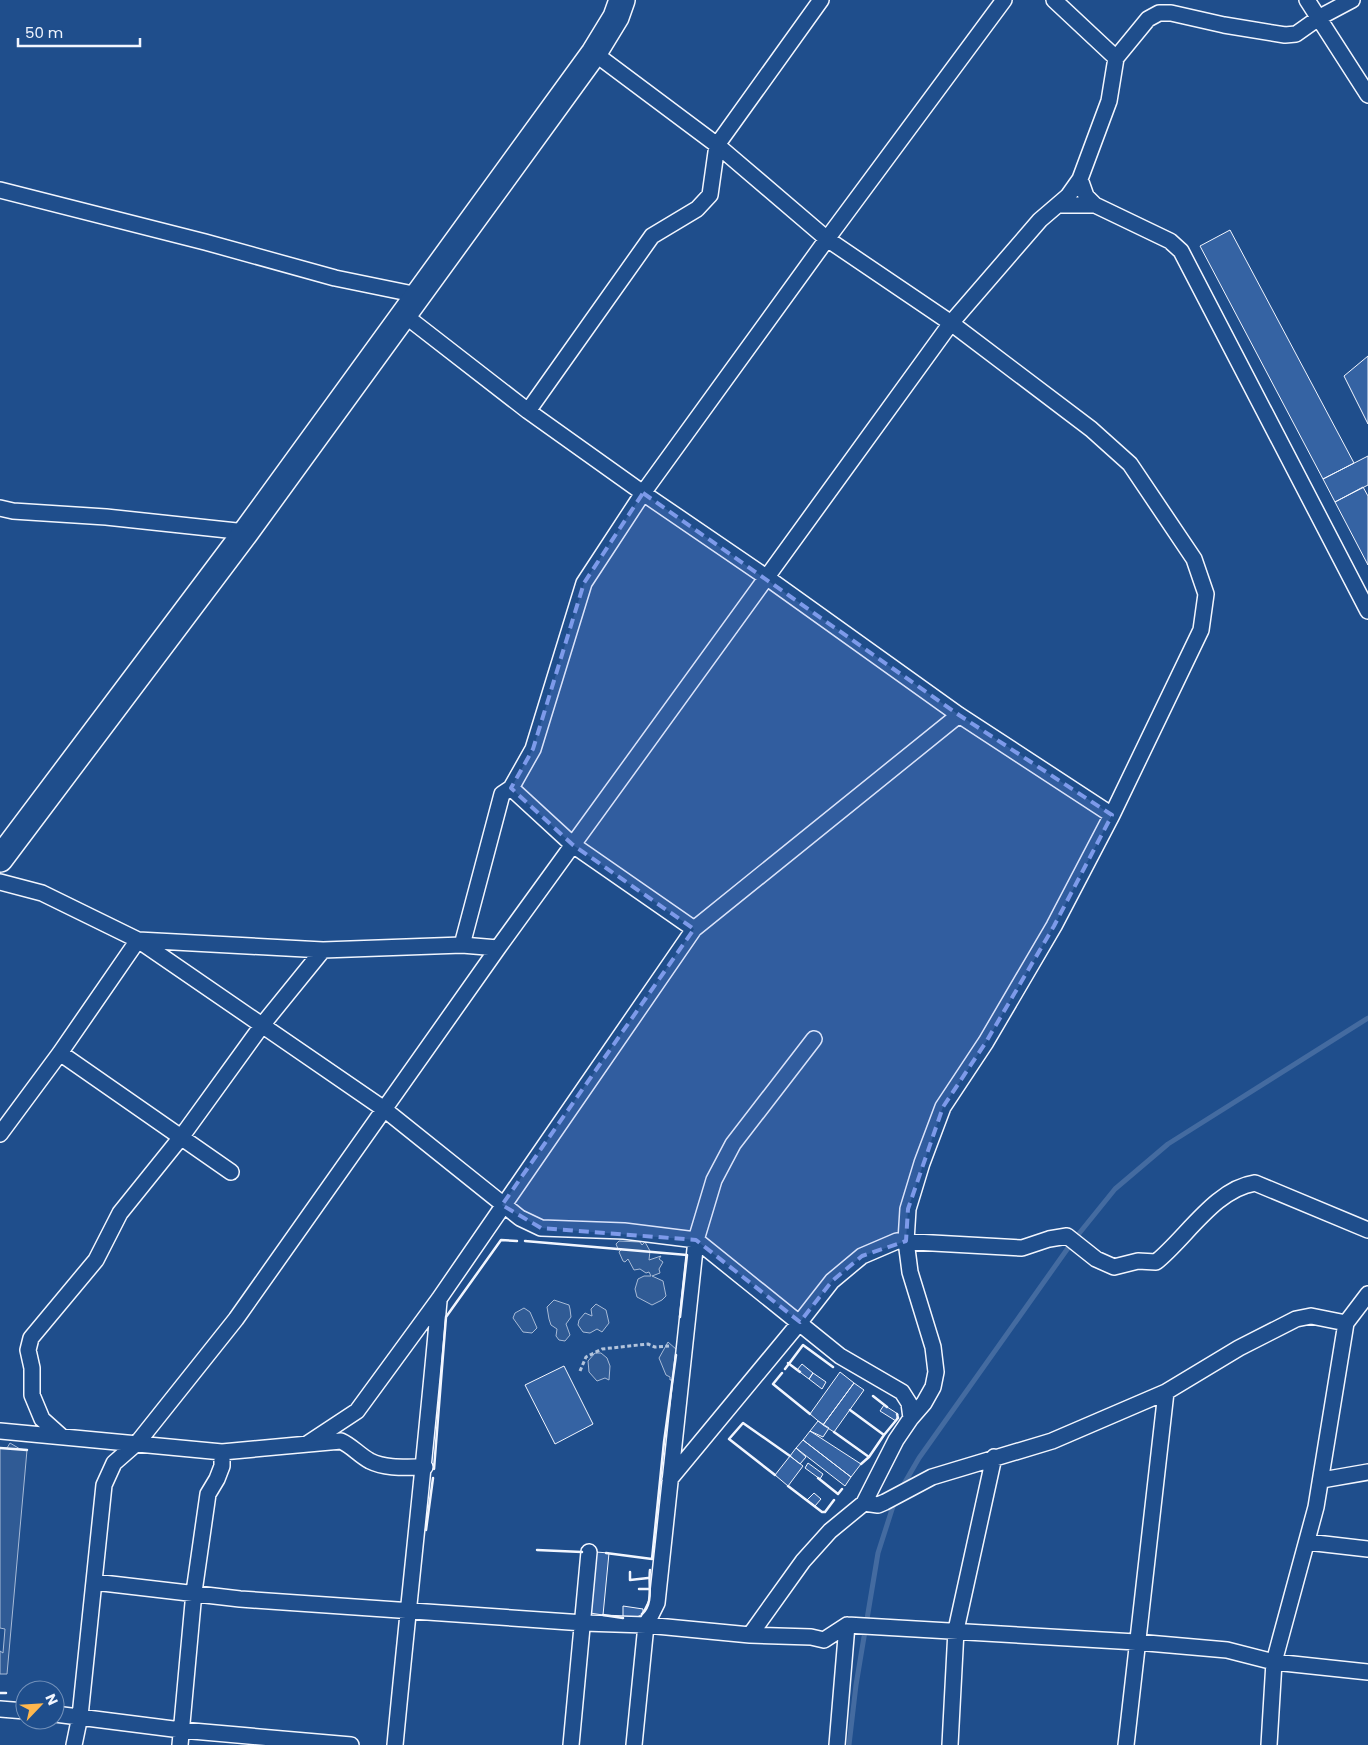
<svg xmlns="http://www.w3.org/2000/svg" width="1368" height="1745" font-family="Poppins,sans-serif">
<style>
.built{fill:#305b95;stroke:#a8bbd7}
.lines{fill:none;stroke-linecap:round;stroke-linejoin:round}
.stream{stroke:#446ba0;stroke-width:5}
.building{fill:#3563a3;stroke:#f2f6ff}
.minor-casing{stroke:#f2f6ff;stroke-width:18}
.trunk-casing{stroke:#f2f6ff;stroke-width:28}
.path{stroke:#b3c4dc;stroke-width:3;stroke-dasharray:4 2.5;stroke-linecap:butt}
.minor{stroke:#1f4e8c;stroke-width:15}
.trunk{stroke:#1f4e8c;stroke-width:25}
.wall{stroke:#f2f6ff;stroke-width:2.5}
.marked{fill:#7d9aea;fill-opacity:0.2;stroke:#7d9aea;stroke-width:4;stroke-dasharray:10 6;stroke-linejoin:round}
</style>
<rect width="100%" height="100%" fill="#1f4e8c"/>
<path class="built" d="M 619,1241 L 640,1242 L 642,1245 L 645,1242 L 650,1251 L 649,1260 L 661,1256 L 659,1259 L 663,1262 L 659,1269 L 660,1273 L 652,1276 L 663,1281 L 666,1296 L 662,1300 L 652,1305 L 637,1297 L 635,1289 L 638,1279 L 644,1276 L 651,1276 L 649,1272 L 646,1273 L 640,1269 L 634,1270 L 628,1259 L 625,1262 L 623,1261 L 619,1252 L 622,1249 L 618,1249 L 616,1244 Z
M 554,1300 L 569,1305 L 570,1309 L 571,1317 L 566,1324 L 570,1335 L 565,1341 L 559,1340 L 556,1336 L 557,1329 L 551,1325 L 549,1319 L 547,1307 Z
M 596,1304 L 606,1310 L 609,1323 L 602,1332 L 597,1329 L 590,1333 L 583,1332 L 578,1325 L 579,1320 L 585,1313 L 592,1316 L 591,1309 Z
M 524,1308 L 530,1312 L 537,1328 L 532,1333 L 523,1332 L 513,1318 L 515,1313 Z
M 668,1342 L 677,1350 L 673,1380 L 670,1380 L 670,1377 L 666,1375 L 659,1358 Z
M 595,1353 L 601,1353 L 607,1358 L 610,1366 L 609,1380 L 605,1378 L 597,1381 L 589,1372 L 588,1361 Z
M 10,1443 L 20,1449 L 27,1450 L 7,1674 L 0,1674 L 0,1651 L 3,1653 L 5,1629 L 0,1628 L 0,1448 L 7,1448 Z"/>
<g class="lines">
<path class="stream" d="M 901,1489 L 919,1458 L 1073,1241 L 1115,1189 L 1168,1144 L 1368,1018
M 849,1745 L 856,1685 L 878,1553 L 895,1500"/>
</g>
<path class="building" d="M 1230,230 L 1354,463 L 1323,479 L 1200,246 Z
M 1368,356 L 1368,424 L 1344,376 Z
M 1368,456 L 1368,485 L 1335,502 L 1323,479 Z
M 1363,487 L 1368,496 L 1368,565 L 1335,502 Z
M 802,1364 L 813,1373 L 809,1379 L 797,1370 Z
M 564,1366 L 593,1424 L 555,1444 L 525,1385 Z
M 840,1372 L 854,1383 L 823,1425 L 810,1414 Z
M 813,1373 L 826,1382 L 822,1389 L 809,1379 Z
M 854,1383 L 864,1390 L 834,1432 L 823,1425 Z
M 884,1405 L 898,1414 L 896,1421 L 880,1411 Z
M 818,1421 L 829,1428 L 823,1437 L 810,1431 Z
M 810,1431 L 861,1464 L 851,1477 L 803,1440 Z
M 803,1440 L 851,1477 L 845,1486 L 796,1448 Z
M 796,1448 L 806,1457 L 800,1464 L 790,1456 Z
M 790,1456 L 803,1466 L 788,1486 L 775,1475 Z
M 808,1463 L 823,1474 L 820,1479 L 805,1468 Z
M 814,1493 L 821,1499 L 815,1506 L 807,1500 Z
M 596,1552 L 609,1553 L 603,1615 L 590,1613 Z
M 623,1606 L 643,1609 L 643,1614 L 637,1617 L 623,1618 Z"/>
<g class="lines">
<g class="minor-casing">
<path id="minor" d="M 821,0 L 717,145 L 827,239 L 951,323 L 1091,429 L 1130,464 L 1194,559 L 1206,594 L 1201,630 L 1112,815 L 1054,926 L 986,1042 L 943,1107 L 922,1163 L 908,1209 L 906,1241 L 910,1272 L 933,1347 L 936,1372 L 933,1387 L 924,1403 L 911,1418
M 1054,0 L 1116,58
M 1307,0 L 1368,95
M 0,190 L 205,242 L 335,278 L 418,295
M 1058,205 L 1095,205 L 1086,196 L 1080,179
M 1095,205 L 1170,241 L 1181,251 L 1368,611
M 403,314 L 528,411 L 643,493 L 766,577 L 959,715 L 1112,815
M 528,411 L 652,236 L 697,209 L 710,195 L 717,145 L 594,53
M 0,508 L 13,511 L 106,517 L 246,532
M 511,788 L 573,845 L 694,929
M 0,882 L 42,893 L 138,940 L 384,1109 L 520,1218 L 541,1228 L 624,1231 L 696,1240 L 840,1356 L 902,1392 L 909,1403 L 911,1418 L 896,1440 L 864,1503 L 830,1531 L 803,1561 L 750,1635
M 462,945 L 502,794 L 511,788 L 533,749 L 584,583 L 643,493 L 827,239 L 1004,0
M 60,1053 L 231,1172
M 0,1134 L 60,1053 L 138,940 L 323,950 L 462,945 L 498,948
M 0,1431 L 222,1452 L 341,1441 C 352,1446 359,1455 370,1461 C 386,1469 407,1467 425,1467
M 61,1436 L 42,1419 L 32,1395 L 32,1368 L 28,1350 L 31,1338 L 96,1260 L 120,1213 L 182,1136 L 263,1024 L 323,950
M 307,1444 L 357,1411 L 439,1299 L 694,929 L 959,715
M 670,1479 L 800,1322 L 832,1281 L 862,1256 L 897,1241 L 1022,1248 L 1049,1239 L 1067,1236 L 1096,1259 L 1114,1267 L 1138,1261 L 1156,1262 C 1186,1238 1215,1189 1255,1183 L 1368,1230
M 1322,1480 L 1368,1472
M 864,1503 L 878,1505 L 885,1502 L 932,1477 L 1052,1441 L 1166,1392 L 1239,1348 L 1296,1319 L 1311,1316 L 1346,1323
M 1307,1542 L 1368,1549
M 94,1582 L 240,1599 L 584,1623 L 646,1625 L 750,1635 L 811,1637 L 824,1640 L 847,1625 L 1136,1642 L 1227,1650 L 1274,1662 L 1368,1672
M 0,1709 L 25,1711
M 55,1714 L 181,1730 L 351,1745
M 74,1745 L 80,1716 L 104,1485 L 114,1463 L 138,1442 L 236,1319 L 498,948 L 951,323 L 1040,220 L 1068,196 L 1080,179 L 1109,101 L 1116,58 L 1148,19 L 1159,13 L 1171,13 L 1224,25 L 1285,35 L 1296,34 L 1320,17 L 1352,0
M 180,1745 L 194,1592 L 208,1494 L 217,1479 L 222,1466 L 222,1452
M 395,1745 C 409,1597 426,1449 439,1301
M 571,1745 L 589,1552
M 634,1745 L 646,1625 L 657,1603 L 696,1240 L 714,1180 L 733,1144 L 814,1039
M 837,1745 L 847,1625
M 950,1745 L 956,1630 L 994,1457
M 1126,1745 L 1166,1392
M 1269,1745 L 1274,1662 L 1316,1507 L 1346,1323 L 1368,1294"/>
</g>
<g class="trunk-casing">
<path id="trunk" d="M 0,859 L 246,532 L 594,53 L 616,17 L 622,0"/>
</g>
<path class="path" d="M 580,1371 L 586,1357 L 602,1349 L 648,1344 L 655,1347 L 669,1346"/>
<use href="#minor" class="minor"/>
<use href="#trunk" class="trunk"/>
<path class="wall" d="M 525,1241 L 687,1255 L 680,1317
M 788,1363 L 800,1372
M 785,1369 L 803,1345 L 833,1367
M 782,1373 L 773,1384 L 810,1414
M 873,1396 L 887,1407
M 850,1410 L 884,1435 L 898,1418 L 897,1414
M 834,1432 L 869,1457 L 884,1435
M 0,1448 L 27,1450
M 861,1464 L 869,1457
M 434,1469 L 446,1317 L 501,1240 L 517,1241
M 775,1475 L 729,1439 L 743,1423 L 790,1456
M 818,1478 L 838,1494 L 842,1489
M 788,1486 L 822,1512 L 825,1512 L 834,1500
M 426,1530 L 433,1478
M 537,1550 L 582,1552
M 606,1553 L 652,1559 L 664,1442 L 676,1355
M 630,1572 L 630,1580 L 648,1578
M 639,1589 L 649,1589
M 642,1614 C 654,1604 648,1583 650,1570
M 603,1615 L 623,1618
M 0,1693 L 6,1693"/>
</g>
<path class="marked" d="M 643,493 L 959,715 L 1112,815 L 1054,926 L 986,1042 L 943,1107 L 908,1209 L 906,1241 L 862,1256 L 832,1281 L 800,1322 L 696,1240 L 541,1228 L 502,1205 L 694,929 L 573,845 L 511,788 L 533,749 L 584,583 Z"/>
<g transform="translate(40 1705) rotate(65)"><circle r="24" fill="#1f4e8c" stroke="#7391ba"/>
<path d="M0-4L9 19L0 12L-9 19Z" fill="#ffb74d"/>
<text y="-8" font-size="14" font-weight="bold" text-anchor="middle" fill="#f2f6ff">N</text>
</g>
<path d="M18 38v8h122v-8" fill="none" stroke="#f2f6ff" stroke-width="2.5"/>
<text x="25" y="38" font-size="15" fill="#f2f6ff" stroke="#1f4e8c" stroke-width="4" paint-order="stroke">50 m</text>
</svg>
